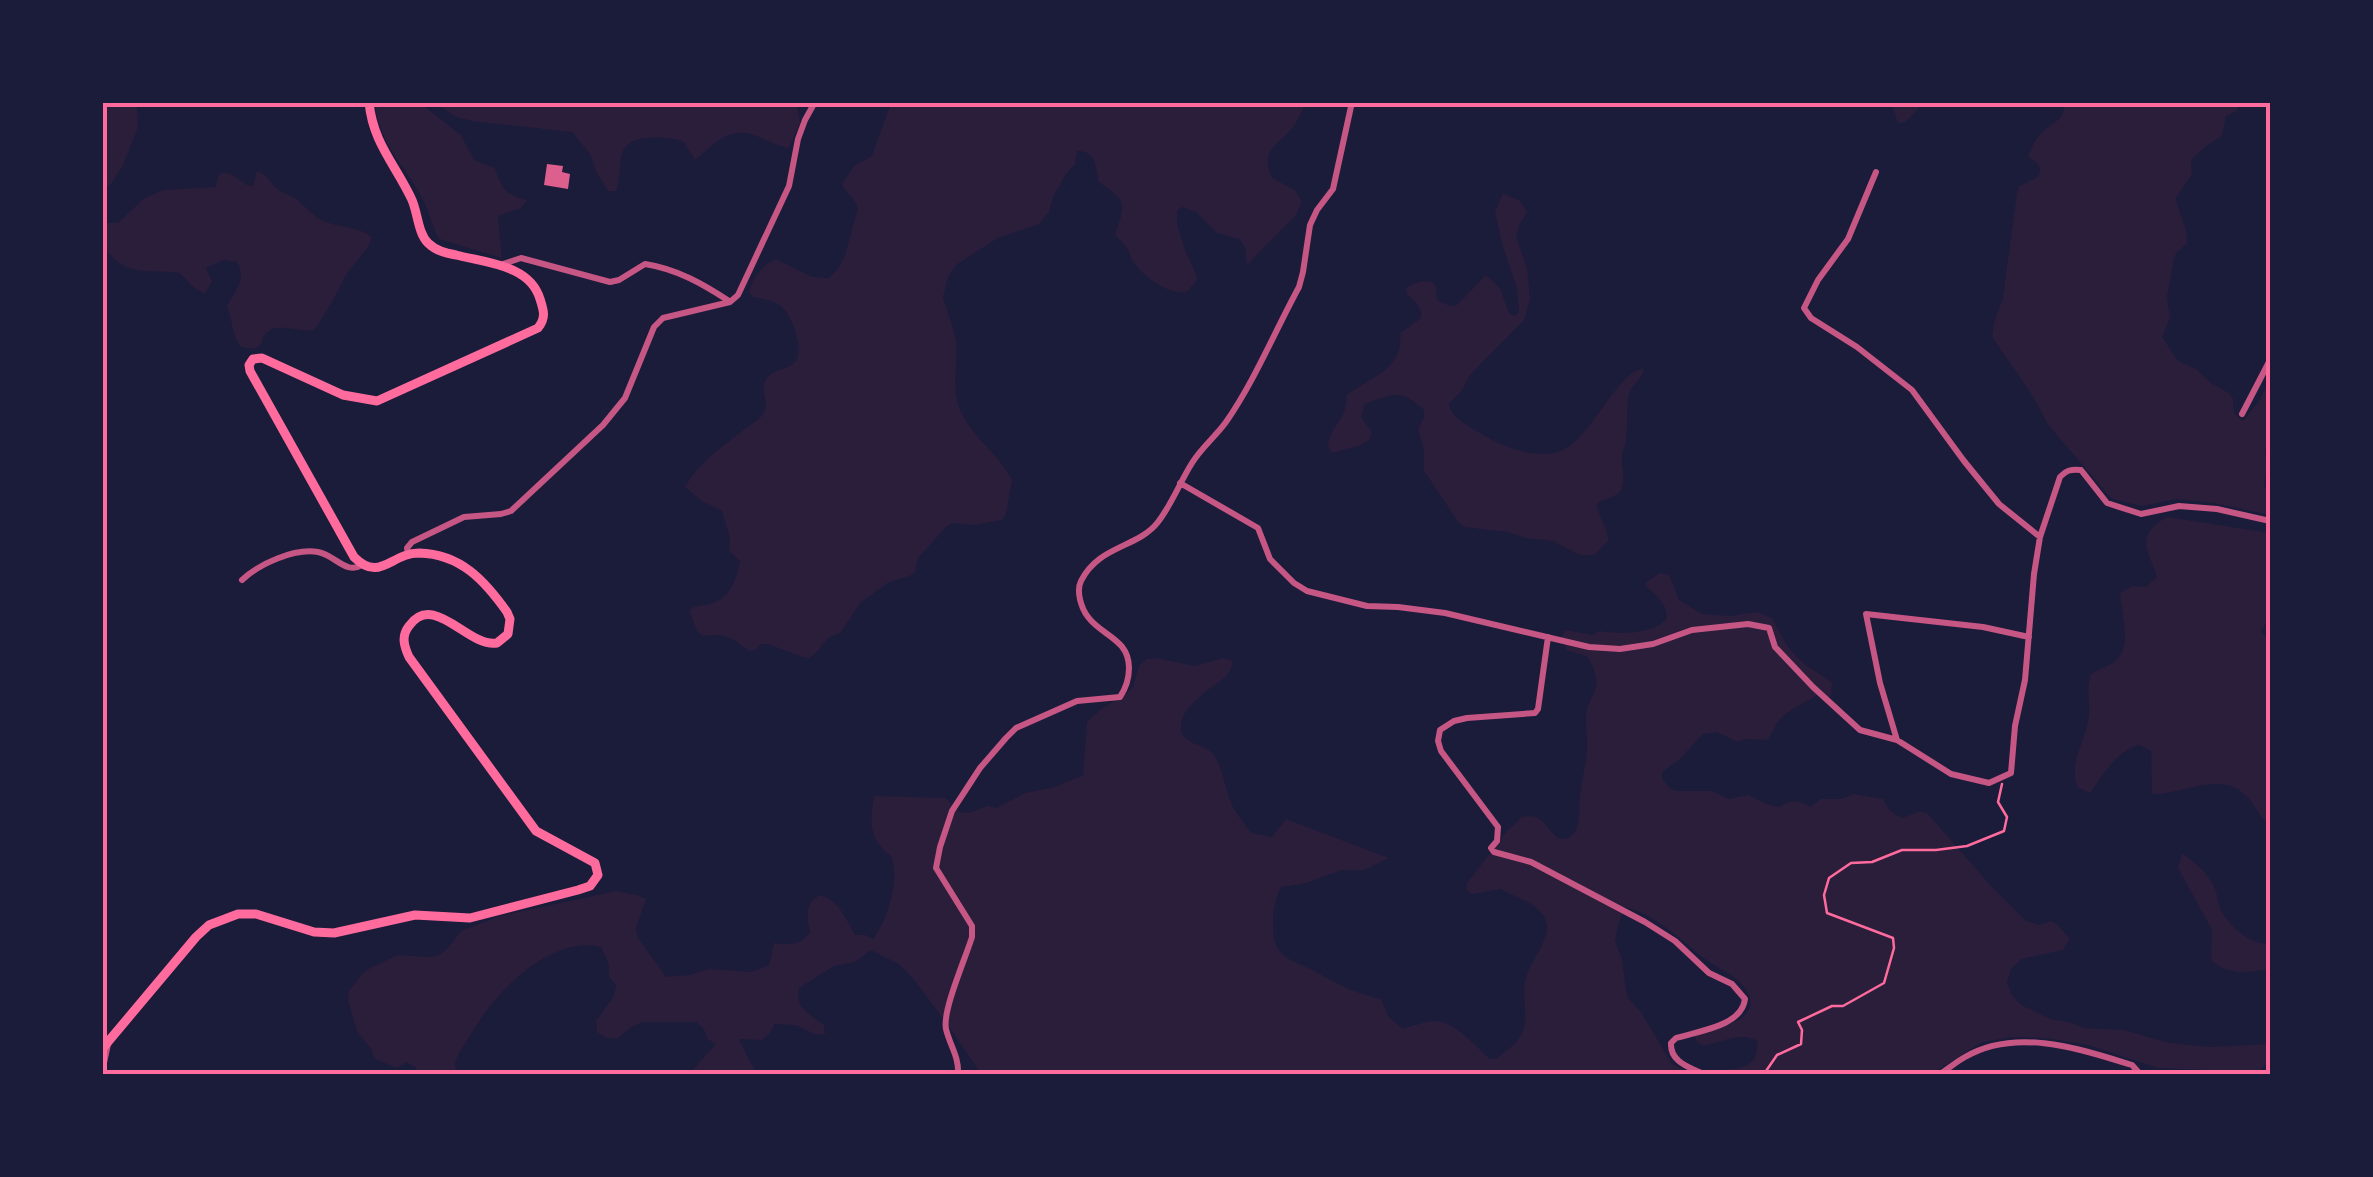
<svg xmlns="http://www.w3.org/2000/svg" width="2373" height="1177" font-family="'DejaVu Sans',sans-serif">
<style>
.green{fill:#2a1e3b}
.building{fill:#dd5f8e}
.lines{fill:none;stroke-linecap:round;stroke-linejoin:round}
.path{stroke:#ff6b9d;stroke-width:2.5}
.minor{stroke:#c65784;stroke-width:6}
.primary{stroke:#ff6b9d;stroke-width:9}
.neatline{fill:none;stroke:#ff6b9d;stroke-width:4}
</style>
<rect width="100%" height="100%" fill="#1b1b3a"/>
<path class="green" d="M 105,103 L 137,103 L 138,128 L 122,167 L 111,184 L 103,189 L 103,158 L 105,156 C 108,137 98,120 105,103 Z
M 375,103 L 420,103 L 461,135 L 474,160 L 494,168 C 504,190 503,193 527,200 L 521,208 L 498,216 L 502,258 L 439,239 C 432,227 430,214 424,202 C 406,165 379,146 375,103 Z
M 436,103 L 797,103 L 800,123 L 789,148 C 777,146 769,141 759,137 C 729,124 716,143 695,160 L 683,141 C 667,136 631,133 623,151 C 618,164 621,179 616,191 L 608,191 L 597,173 L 590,154 L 572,132 L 472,121 L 456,117 Z
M 891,103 L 1306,103 C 1301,113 1297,123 1290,131 C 1273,148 1261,153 1272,178 L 1295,190 L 1302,202 L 1296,215 L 1247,265 L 1245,247 L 1239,239 L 1217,233 L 1196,212 L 1182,207 L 1177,211 L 1177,224 L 1185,250 L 1196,274 L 1197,280 L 1188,291 C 1170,297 1144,277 1133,262 C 1130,257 1130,251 1126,247 C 1123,242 1118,239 1115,235 C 1126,201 1127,202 1099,182 C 1095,167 1097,151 1077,151 L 1075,164 L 1066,174 L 1053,197 L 1049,212 L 1039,224 L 998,238 L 956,265 L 948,277 L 943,297 C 947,312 954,327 956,342 C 958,364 952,383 958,404 C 968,435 998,452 1012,480 L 1006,514 L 1002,520 L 974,525 L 952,523 L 946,527 L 918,558 L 915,572 L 910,576 L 889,582 L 860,603 L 841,632 L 828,638 L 815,654 L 809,658 L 802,657 L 768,644 L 760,644 L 756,650 L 749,651 C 731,637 725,633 703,636 L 697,631 L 689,610 C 697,604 703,606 713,603 C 731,597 737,577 740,561 L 729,551 L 730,538 L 722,511 L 702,501 L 685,487 C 699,462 723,446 745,429 C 750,425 760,419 763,414 C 771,402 758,389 767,378 C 774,369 786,370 794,363 C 806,352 792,316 782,307 C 774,300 763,299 753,297 L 749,292 C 753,278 763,264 776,259 L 812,277 L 829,278 L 838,269 L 845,255 L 858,208 C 855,198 846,194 842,184 L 854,166 L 872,156 Z
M 1891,103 L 1891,102 L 1924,103 L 1905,122 L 1898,123 Z
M 2064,103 L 2238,103 L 2237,111 L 2226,116 L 2222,136 L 2206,146 L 2191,160 L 2192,174 L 2176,198 C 2178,213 2189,229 2187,244 L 2176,253 L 2174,259 L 2167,297 L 2170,318 L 2162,337 L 2178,361 L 2196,369 L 2211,383 L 2229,393 L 2233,399 L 2234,413 L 2243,421 L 2260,400 L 2270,377 L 2270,431 L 2265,452 L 2267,465 L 2264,486 L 2270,493 L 2270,515 L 2214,503 L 2177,499 L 2142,506 L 2112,499 L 2049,426 L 2032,395 L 1992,337 L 1994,323 L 2003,297 L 2017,193 L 2019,186 L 2038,177 C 2043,166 2037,163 2028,156 C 2032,146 2038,134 2047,128 C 2059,120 2064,117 2064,103 Z
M 257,171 C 269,175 270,184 280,191 C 285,194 291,195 295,198 C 304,204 310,213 319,219 C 336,228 359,226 372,237 C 367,254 352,263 344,279 C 335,296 326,314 314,330 C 302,332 281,325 272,329 C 254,338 271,353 241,347 C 232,336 232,319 227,306 C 235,290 247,280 237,262 L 224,260 L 206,268 L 212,281 L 205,294 L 193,287 L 180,273 C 163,270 138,274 122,265 C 115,261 109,253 103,248 L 102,220 L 109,223 L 118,223 L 143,199 L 163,190 L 215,187 L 219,174 C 236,169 238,185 253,186 Z
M 1503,193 L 1520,201 L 1527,212 L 1520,224 L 1516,237 L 1527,267 L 1530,299 L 1524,320 L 1469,376 L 1463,389 L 1449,404 C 1452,419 1469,426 1482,434 C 1503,447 1538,461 1563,450 C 1581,442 1602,407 1614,392 C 1622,382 1631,371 1644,368 C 1642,380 1632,384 1629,394 C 1626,410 1628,427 1626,441 C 1625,447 1622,452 1622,457 C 1621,468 1626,477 1622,488 C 1617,499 1605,497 1597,504 C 1598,517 1609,528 1608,541 L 1594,555 L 1580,555 L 1553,541 L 1525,538 L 1508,532 L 1464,527 L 1459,523 L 1424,471 L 1424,450 L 1418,429 L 1424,417 L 1424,410 C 1400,388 1393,394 1365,404 L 1361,417 L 1372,432 L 1370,439 L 1359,446 L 1332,453 L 1328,446 C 1331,423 1346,422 1347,395 C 1372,376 1404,369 1400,333 L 1421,318 C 1422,306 1416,302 1407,295 L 1406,288 C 1414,282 1423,280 1433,282 L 1436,287 L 1437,300 L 1450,306 L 1457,305 L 1486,275 L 1500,288 L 1509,313 L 1515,316 L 1519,311 L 1517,288 L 1503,247 L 1495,212 Z
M 2167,517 L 2270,533 L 2270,616 L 2261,632 L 2270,640 L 2270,827 C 2258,816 2253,799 2239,790 C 2214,774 2179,795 2152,794 L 2151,751 L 2139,745 C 2115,752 2104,774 2090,793 L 2077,787 C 2069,758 2086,742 2089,715 C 2090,699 2086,690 2091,674 C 2098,669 2106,667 2113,663 C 2134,649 2121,614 2120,593 L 2132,586 L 2146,587 L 2157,577 C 2148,550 2134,536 2167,517 Z
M 1660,573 L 1669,575 L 1679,600 L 1702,614 L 1730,616 L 1757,612 L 1772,618 L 1788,647 L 1804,664 L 1832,682 L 1831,696 L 1828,698 L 1817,695 C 1807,702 1788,710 1780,719 C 1774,726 1773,734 1767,740 L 1745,739 L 1738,742 L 1717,732 L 1703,734 L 1679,760 L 1662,772 L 1662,779 L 1671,789 L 1677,791 L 1712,791 L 1729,799 L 1749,795 L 1766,804 L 1779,807 C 1791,800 1797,799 1810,807 L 1821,799 L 1841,799 L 1853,794 L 1883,799 L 1890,811 L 1902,818 L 1921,811 L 1928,814 L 1991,886 L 2026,921 L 2039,925 L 2051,921 L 2057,924 L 2070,939 L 2063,950 L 2022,959 L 2011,969 L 2007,983 L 2012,995 L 2021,1005 L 2051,1019 L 2072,1023 L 2084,1028 L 2124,1030 L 2169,1043 L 2210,1047 L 2270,1044 L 2270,1060 L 2258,1072 L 2158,1068 L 2088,1045 L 2046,1038 L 2013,1037 L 1982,1042 L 1932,1074 L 1725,1074 L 1712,1070 C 1735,1069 1760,1071 1757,1041 C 1741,1031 1720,1043 1703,1046 L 1697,1042 L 1694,1035 C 1714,1030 1771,1019 1743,986 C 1734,974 1717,968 1705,959 C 1680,940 1657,915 1625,907 L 1618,925 L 1615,941 L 1622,959 L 1627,997 L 1641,1012 L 1672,1064 L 1691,1074 L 981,1074 L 948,1025 L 915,981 L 900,965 L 871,950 L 855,962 L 834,966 L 799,988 C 795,1008 808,1013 824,1025 L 825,1035 L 814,1034 L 796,1025 L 775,1024 L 770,1033 L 762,1040 L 739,1039 L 750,1062 L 758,1074 L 689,1074 L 716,1044 L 707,1039 L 704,1029 L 696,1022 L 643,1022 L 633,1026 L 617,1039 L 606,1038 L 597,1032 L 596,1021 L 614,996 L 616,985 L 609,977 L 609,965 L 601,947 C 561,937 518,973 494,1001 C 481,1017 470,1036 459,1053 L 455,1063 L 456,1074 L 419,1074 L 415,1067 L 406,1062 L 397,1068 L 375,1059 L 371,1049 L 357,1031 L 348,1001 L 349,991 L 362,974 L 370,968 L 398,955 L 430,957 L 439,955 L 447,949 L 461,931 L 500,916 L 616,891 L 637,895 L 646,899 L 636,928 L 638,938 L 666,977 L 689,975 L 709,969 L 751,972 L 769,965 L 774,943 C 791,945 799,946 810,932 C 807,916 804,906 819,895 C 838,898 846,919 855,935 L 865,935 L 873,939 C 888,919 899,882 892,857 C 868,839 870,823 874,796 L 946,798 L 959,812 L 969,813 L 987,806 L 997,808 L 1025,793 L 1055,787 L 1083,775 L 1087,722 L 1101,709 L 1126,694 L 1133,687 L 1139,666 L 1147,659 L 1157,658 L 1195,666 L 1223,658 L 1233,661 C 1230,680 1216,682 1203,694 C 1194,702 1181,713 1181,726 C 1181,746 1204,742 1214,755 C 1224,771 1225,790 1233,807 C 1238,816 1245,824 1251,833 L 1272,837 L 1286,819 L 1389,858 L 1364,870 L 1342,870 L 1303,884 L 1281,887 C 1275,900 1273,910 1273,924 C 1273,959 1290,958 1316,972 C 1342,986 1352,992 1381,999 L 1388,1016 L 1402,1028 C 1413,1027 1424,1021 1435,1021 C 1455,1021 1476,1047 1490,1059 L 1496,1059 C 1503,1053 1514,1046 1519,1038 C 1529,1025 1524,1007 1524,992 C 1523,964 1555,940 1545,919 C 1537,902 1517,899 1501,889 L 1472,894 L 1466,890 L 1467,883 L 1507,831 L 1522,817 C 1528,816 1532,815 1538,818 C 1548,822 1553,844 1568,838 C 1583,831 1578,807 1580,795 C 1582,779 1586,764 1587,748 C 1588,735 1584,721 1587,709 C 1590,698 1598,691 1596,679 C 1595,671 1592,664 1588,657 L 1567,650 L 1562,637 L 1565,630 L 1593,635 L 1599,631 C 1621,634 1649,635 1666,620 C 1669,604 1656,596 1646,586 L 1646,582 Z
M 2182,853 C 2195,863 2207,872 2215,888 C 2218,895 2217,903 2221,910 C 2229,926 2252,947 2270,943 L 2270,969 C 2247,972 2230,977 2211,960 L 2212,930 L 2178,868 Z"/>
<path class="building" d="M 547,164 L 563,166 L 562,172 L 570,174 L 568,189 L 544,185 Z"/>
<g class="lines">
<path class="path" d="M 1764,1074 L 1777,1055 L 1801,1044 L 1802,1030 L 1798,1022 L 1832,1006 L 1843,1006 L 1884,983 L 1894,948 L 1893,938 L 1827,913 L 1824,895 L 1829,878 L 1851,863 L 1872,862 L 1902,850 L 1936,850 L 1967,846 L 2004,831 L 2007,817 L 1998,802 L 2002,784"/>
<path class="minor" d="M 1876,172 L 1848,239 L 1818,280 L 1804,308 L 1811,318 L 1857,347 L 1912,390 L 1964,461 L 1999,504 L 2040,537
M 500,265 L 521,258 L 610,282 L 619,280 L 645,264 C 677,269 703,284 729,301
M 2242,414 L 2270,360
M 1180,483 L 1258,528 L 1270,559 L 1294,583 L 1307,591 L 1367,606 L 1398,607 L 1445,613 L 1589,647 L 1620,649 L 1653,644 L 1692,630 L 1748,624 L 1769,628 L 1775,647 L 1813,687 L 1860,730 L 1897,740 L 1951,774 L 1989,783 L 2011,773 L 2015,726 L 2025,680 L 2034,574 L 2040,537 L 2060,477 C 2067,470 2071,469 2081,470 L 2107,503 L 2141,514 L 2179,506 L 2217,509 L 2270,521
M 408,554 L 407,548 L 412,542 L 464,517 L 501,514 L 511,511 L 603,425 L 625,398 L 654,327 L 663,318 L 730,302 L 738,295 L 789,186 L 798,139 L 805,120 L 815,102
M 242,580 C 259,564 294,548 318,552 C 335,555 346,575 362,565
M 1548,637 L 1538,709 L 1535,713 L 1467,718 L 1454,721 L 1440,730 L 1438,741 L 1441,751 L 1498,827 L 1497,841 L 1491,848 L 1494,852 L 1531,862 L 1645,922 L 1675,941 L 1709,973 L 1732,984 L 1745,999 C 1742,1026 1699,1031 1676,1038 L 1671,1043 C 1670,1062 1689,1067 1703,1074
M 1897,740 L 1880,683 L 1866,614 L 1983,627 L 2029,637
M 102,1072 L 108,1044
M 958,1074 C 959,1056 950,1046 946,1029 C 942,1011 966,957 972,937 L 972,926 L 936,868 L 940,847 L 952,811 L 980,768 L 1006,738 L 1016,728 L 1077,701 L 1120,697 C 1126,688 1129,679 1129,668 C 1129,639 1102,636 1088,617 C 1081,608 1076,591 1081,581 C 1099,545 1138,548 1158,522 C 1172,504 1180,482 1192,463 C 1201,448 1216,436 1226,422 C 1254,382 1275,331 1299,287 L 1303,272 L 1310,225 L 1317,210 L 1333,189 L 1352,102
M 1940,1074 C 1948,1069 1956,1062 1965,1057 C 2016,1027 2080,1049 2132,1065 L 2140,1074
M 2173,1074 L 2238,1074"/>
<path class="primary" d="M 102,1049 L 196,937 L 209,925 L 238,914 L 256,914 L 314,932 L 334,933 L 415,915 L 470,918 L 578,890 L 590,886 L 598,875 L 595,863 L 536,831 L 409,657 C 404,646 401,636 409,626 C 434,591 468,648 497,643 L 508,634 L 510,619 L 507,612 C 485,581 461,554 419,553 C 391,553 380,583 354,557 L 250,371 L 249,365 L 253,359 L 262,358 L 343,395 L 377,401 L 538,328 C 546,318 544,311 540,299 C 530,265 487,263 456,255 C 446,253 436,251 428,243 C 418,233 418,214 412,200 C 396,165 373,144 369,102"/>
</g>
<rect width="2373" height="1177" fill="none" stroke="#1b1b3a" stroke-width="210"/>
<rect x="105" y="105" width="2163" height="967" class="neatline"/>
</svg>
